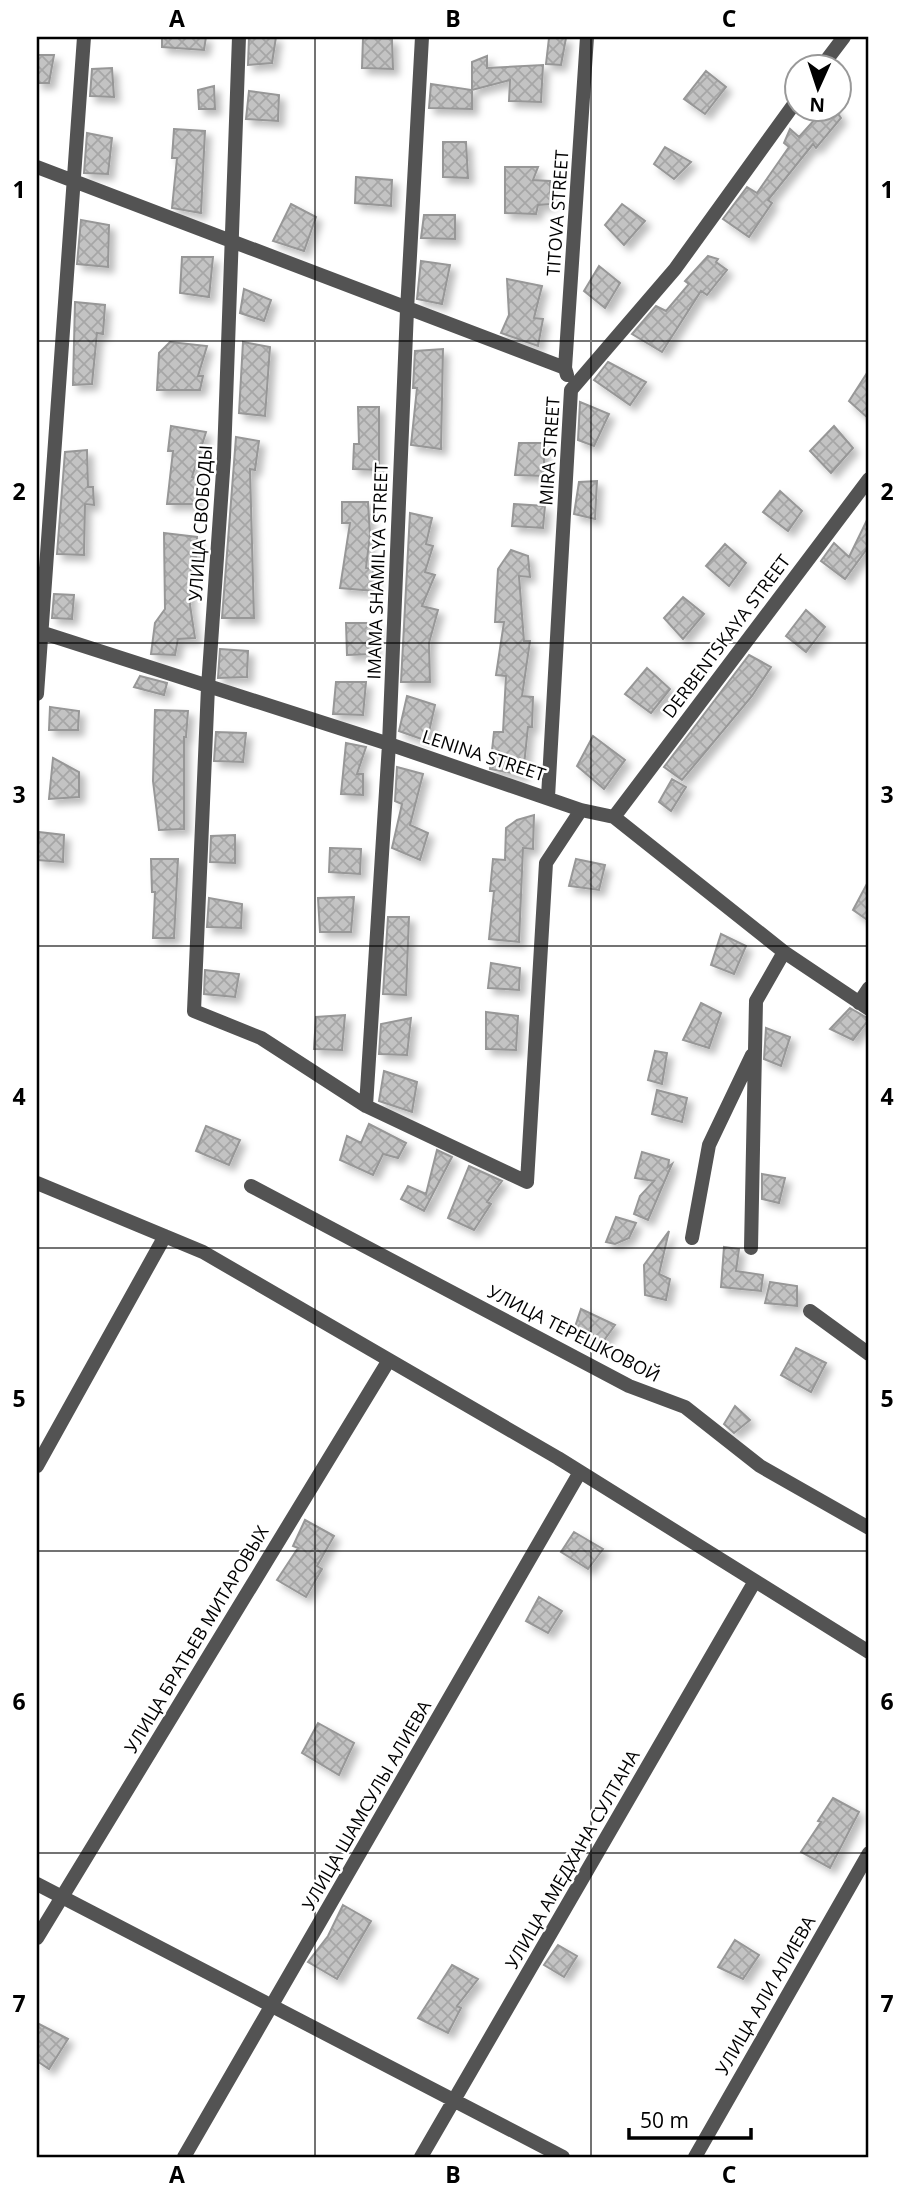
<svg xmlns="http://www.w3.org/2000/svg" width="906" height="2194" font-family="'Open Sans',sans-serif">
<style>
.building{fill:url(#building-cross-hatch);stroke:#979797;stroke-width:2;filter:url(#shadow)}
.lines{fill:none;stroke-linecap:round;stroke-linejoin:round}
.minor{stroke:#535353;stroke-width:14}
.grid{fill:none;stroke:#000;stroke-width:2;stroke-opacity:0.55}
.labels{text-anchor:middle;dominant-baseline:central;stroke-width:5;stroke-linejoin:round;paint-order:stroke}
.street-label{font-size:18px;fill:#000;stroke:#fff}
.neatline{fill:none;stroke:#000;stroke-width:2.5}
.grid-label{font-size:23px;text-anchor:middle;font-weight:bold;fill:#000}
</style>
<defs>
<pattern id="building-cross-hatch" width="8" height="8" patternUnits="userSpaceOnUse" patternTransform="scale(1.75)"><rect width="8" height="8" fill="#c3c3c3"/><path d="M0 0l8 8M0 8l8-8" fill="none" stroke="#a6a6a6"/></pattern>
<filter id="shadow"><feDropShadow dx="5.5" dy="5.5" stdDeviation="3.5" flood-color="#0004"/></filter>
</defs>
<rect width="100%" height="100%" fill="#fff"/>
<path class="building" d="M 162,37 L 206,37 L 204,50 L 162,47 Z
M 249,37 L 276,37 L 272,63 L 248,65 Z
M 363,38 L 392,39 L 393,69 L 362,68 Z
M 549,38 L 566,38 L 561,65 L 546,64 Z
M 37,55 L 54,55 L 49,83 L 37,83 Z
M 487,56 L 487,68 L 543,65 L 541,102 L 509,101 L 510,80 L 472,90 L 472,62 Z
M 112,68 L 114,97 L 90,96 L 92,69 Z
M 706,71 L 726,87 L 705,114 L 684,99 Z
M 431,84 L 472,90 L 472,109 L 429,108 Z
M 214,86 L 215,109 L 199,109 L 198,90 Z
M 249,91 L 279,95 L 278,121 L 246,119 Z
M 825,108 L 834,108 L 841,118 L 816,148 L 813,144 L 768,200 L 772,203 L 749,237 L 723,219 L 747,187 L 757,193 L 789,147 L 784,143 L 790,129 L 799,137 Z
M 174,129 L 205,131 L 201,213 L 172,208 L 177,158 L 172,158 Z
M 87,133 L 112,138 L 108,174 L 84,173 Z
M 443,142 L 466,142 L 468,178 L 443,177 Z
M 665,147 L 691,162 L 674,179 L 654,164 Z
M 505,167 L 538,167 L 533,180 L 550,181 L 551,204 L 538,205 L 536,214 L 505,213 Z
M 356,177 L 392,180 L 391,206 L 355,203 Z
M 291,204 L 316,217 L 304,251 L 273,241 Z
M 622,204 L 645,221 L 624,245 L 605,225 Z
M 424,215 L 455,215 L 455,239 L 421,238 Z
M 81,220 L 109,225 L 108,267 L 77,264 Z
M 708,256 L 718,259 L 716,262 L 727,270 L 707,295 L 701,291 L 662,352 L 632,334 L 656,306 L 666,311 L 689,284 L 685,281 Z
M 182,257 L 213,257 L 209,297 L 180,293 Z
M 421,261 L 450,265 L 442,304 L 417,299 Z
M 599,266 L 620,283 L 605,308 L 584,291 Z
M 507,279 L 542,286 L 534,318 L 543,319 L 538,346 L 501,333 L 509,315 Z
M 244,289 L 271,300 L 264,321 L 240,313 Z
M 75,302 L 105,305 L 103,334 L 97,333 L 92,384 L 73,385 Z
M 170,342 L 207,346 L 198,376 L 203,376 L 200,390 L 157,390 L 159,353 Z
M 243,342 L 270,347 L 265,416 L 239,413 Z
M 443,349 L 441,449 L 411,445 L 417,388 L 413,388 L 415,351 Z
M 608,362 L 646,382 L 630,405 L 594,380 Z
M 869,370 L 869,419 L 849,401 Z
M 580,402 L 609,414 L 594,446 L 578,440 Z
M 358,407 L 379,407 L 379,470 L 353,469 L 354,444 L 359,444 Z
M 171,426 L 206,432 L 192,477 L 197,478 L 196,504 L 167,504 L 173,451 L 168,451 Z
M 834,426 L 853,448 L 831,473 L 810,451 Z
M 236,437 L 259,441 L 255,470 L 250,469 L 254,618 L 222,618 Z
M 519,443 L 544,443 L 544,476 L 515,475 Z
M 87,450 L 88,487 L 93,487 L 94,505 L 85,504 L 84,555 L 57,554 L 65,452 Z
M 597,481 L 595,519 L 574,514 L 579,482 Z
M 780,491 L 802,511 L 788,531 L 763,512 Z
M 342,502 L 368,502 L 370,535 L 366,568 L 373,569 L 374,591 L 340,588 L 350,523 L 342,523 Z
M 514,504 L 545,506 L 543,528 L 512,526 Z
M 410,513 L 432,518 L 426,544 L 433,546 L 425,572 L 435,575 L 422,606 L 438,610 L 429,643 L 430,682 L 401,682 Z
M 869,516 L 869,546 L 845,579 L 821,561 L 834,543 L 849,557 Z
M 164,533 L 197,537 L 196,557 L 191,557 L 190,605 L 195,638 L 178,639 L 175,655 L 151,654 L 155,623 L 165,609 Z
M 725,544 L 746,563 L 729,586 L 706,566 Z
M 511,550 L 528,556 L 530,577 L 519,576 L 524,641 L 530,641 L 522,696 L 533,697 L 532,727 L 528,727 L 523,775 L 490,769 L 494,732 L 503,732 L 506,676 L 496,675 L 504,622 L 495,622 L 498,569 Z
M 54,594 L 74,595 L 72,619 L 52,618 Z
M 683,597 L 704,614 L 683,639 L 664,618 Z
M 806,610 L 825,627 L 806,652 L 786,636 Z
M 346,623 L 376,623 L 373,654 L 347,655 Z
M 220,649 L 248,651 L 247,677 L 218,678 Z
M 749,655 L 771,667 L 752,696 L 682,780 L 664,767 Z
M 647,668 L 670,689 L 651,713 L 625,694 Z
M 140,676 L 167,683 L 164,695 L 134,687 Z
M 336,682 L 366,682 L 363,715 L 333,714 Z
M 407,696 L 435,705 L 427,741 L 399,731 Z
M 50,707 L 79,711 L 78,730 L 49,730 Z
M 155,710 L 188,711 L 186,737 L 184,737 L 184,829 L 159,830 L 153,781 Z
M 216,732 L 246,733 L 243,762 L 214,761 Z
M 593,736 L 625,760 L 604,789 L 577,766 Z
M 346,743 L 366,747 L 357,774 L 363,774 L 363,795 L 341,794 Z
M 53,758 L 79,772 L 79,797 L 49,799 Z
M 397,767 L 423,774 L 410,825 L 428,833 L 420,860 L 392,848 L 402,804 L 395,801 Z
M 672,779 L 686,787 L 671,811 L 659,802 Z
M 534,815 L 533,849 L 523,848 L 519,942 L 489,939 L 494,891 L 490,891 L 493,859 L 505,860 L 506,828 L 517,820 Z
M 39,832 L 64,835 L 63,862 L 37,860 Z
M 235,835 L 235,863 L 210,862 L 211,836 Z
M 330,848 L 361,849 L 360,874 L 329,872 Z
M 151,859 L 178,859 L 174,938 L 153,938 L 155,892 L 152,892 Z
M 576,859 L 605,865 L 599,890 L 569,886 Z
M 869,880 L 869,921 L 853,910 Z
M 354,897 L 351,932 L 320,932 L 318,898 Z
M 209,898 L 242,904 L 241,928 L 207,927 Z
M 388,917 L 409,917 L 406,995 L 383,994 Z
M 721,934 L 746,946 L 734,974 L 711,965 Z
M 491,963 L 520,968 L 519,990 L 488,988 Z
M 205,970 L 239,974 L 235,997 L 204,994 Z
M 701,1003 L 721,1013 L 709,1048 L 683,1040 Z
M 850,1008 L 869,1019 L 853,1040 L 830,1029 Z
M 486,1012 L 518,1016 L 516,1050 L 486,1049 Z
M 345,1015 L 342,1050 L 314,1049 L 316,1017 Z
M 411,1018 L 407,1055 L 379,1054 L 381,1024 Z
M 766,1028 L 790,1037 L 781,1066 L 764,1059 Z
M 655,1051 L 667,1053 L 662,1084 L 648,1080 Z
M 384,1071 L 417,1082 L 412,1112 L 379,1101 Z
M 657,1090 L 687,1098 L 682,1122 L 652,1114 Z
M 369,1124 L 406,1143 L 398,1158 L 383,1154 L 373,1175 L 340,1160 L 347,1136 L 361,1143 Z
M 206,1126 L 240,1140 L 229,1165 L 196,1151 Z
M 437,1150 L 452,1157 L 424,1211 L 401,1199 L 408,1186 L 426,1194 Z
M 642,1152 L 669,1160 L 668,1167 L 672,1164 L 648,1220 L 634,1214 L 640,1196 L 654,1181 L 635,1178 Z
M 469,1166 L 502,1181 L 487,1202 L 491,1204 L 474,1230 L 448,1218 Z
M 762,1174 L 785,1178 L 779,1203 L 762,1199 Z
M 616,1217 L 636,1223 L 629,1238 L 615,1244 L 606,1242 Z
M 669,1231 L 659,1274 L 670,1279 L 666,1300 L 645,1295 L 644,1265 Z
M 724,1247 L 739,1249 L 736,1271 L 763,1275 L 761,1291 L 721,1287 Z
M 770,1282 L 797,1286 L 797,1306 L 765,1303 Z
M 581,1309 L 615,1325 L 600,1346 L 573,1333 Z
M 796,1348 L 826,1363 L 811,1392 L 781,1375 Z
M 735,1406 L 750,1420 L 734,1433 L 724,1424 Z
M 305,1520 L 334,1536 L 317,1566 L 322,1569 L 306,1597 L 277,1580 L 298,1548 L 293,1546 Z
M 574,1532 L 603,1549 L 588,1569 L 561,1552 Z
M 539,1597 L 562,1611 L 548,1633 L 526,1621 Z
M 318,1723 L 354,1743 L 339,1775 L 302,1753 Z
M 833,1798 L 859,1812 L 830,1868 L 801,1852 L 821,1822 L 818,1821 Z
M 343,1905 L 371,1921 L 337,1979 L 308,1962 L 328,1936 Z
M 735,1940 L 759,1955 L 743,1979 L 718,1967 Z
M 558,1945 L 577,1956 L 564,1977 L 544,1965 Z
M 452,1965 L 478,1979 L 457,2006 L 461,2008 L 448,2033 L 418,2018 Z
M 37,2023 L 68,2039 L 49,2069 L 37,2061 Z"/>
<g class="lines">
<path class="minor" d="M 239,37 L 224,457 L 208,687 L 194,1011 L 261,1038 L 366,1106 L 527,1182 L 546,863 L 581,810
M 822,66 L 844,37
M 37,167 L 565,368
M 567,375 L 565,368 L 587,37
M 37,631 L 389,744 L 581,810 L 614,817 L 784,952 L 869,1009
M 37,694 L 84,37
M 548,797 L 571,390 L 675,269 L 797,100
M 614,817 L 869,479
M 859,1003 L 869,988
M 366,1106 L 389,744 L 407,310 L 422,37
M 37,1183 L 203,1252 L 558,1458 L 869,1652
M 251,1186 L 629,1386 L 685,1407 L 760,1466 L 869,1528
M 692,1238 L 709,1145 L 752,1055
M 751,1248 L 756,1001 L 784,952
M 810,1311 L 869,1354
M 37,1466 L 165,1236
M 37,1884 L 563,2157
M 37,1938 L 389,1360
M 184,2157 L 580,1472
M 421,2157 L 755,1581
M 695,2157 L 869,1853"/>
</g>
<path class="grid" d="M 315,37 L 315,2157M 591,37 L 591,2157M 37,341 L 869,341M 37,643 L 869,643M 37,946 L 869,946M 37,1248 L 869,1248M 37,1551 L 869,1551M 37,1853 L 869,1853"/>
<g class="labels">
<g class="street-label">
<text transform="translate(557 213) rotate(-86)">TITOVA STREET</text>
<text transform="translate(549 451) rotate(-86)">MIRA STREET</text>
<text transform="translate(200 523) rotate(-86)">УЛИЦА СВОБОДЫ</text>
<text transform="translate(377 571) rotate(-88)">IMAMA SHAMILYA STREET</text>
<text transform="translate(726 636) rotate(-53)">DERBENTSKAYA STREET</text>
<text transform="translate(484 755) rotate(18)">LENINA STREET</text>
<text transform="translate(574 1333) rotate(27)">УЛИЦА ТЕРЕШКОВОЙ</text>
<text transform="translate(196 1639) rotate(-59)">УЛИЦА БРАТЬЕВ МИТАРОВЫХ</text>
<text transform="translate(366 1805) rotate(-60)">УЛИЦА ШАМСУЛЫ АЛИЕВА</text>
<text transform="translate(572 1859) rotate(-60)">УЛИЦА АМЕДХАНА СУЛТАНА</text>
<text transform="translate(765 1995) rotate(-60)">УЛИЦА АЛИ АЛИЕВА</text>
</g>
</g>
<rect width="906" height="2194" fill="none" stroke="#ffffff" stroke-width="77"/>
<g transform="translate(818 88) rotate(183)"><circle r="33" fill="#ffffff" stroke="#999999" stroke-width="2"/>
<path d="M0-5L12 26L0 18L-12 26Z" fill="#000000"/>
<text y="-10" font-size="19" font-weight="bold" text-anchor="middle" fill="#000000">N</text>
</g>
<path d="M629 2128v10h122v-10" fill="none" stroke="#000000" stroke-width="3.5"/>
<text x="640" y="2128" font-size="21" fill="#000000" stroke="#ffffff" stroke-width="5" paint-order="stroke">50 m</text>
<rect x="38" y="38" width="829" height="2118" class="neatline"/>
<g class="grid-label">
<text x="177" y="27">A</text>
<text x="453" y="27">B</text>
<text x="729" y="27">C</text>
<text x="19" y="198">1</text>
<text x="887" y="198">1</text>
<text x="19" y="500">2</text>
<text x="887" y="500">2</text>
<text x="19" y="803">3</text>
<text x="887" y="803">3</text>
<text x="19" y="1105">4</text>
<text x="887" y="1105">4</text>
<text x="19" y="1407">5</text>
<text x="887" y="1407">5</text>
<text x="19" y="1710">6</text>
<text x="887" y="1710">6</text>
<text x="19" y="2012">7</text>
<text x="887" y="2012">7</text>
<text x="177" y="2183">A</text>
<text x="453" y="2183">B</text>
<text x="729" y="2183">C</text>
</g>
</svg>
